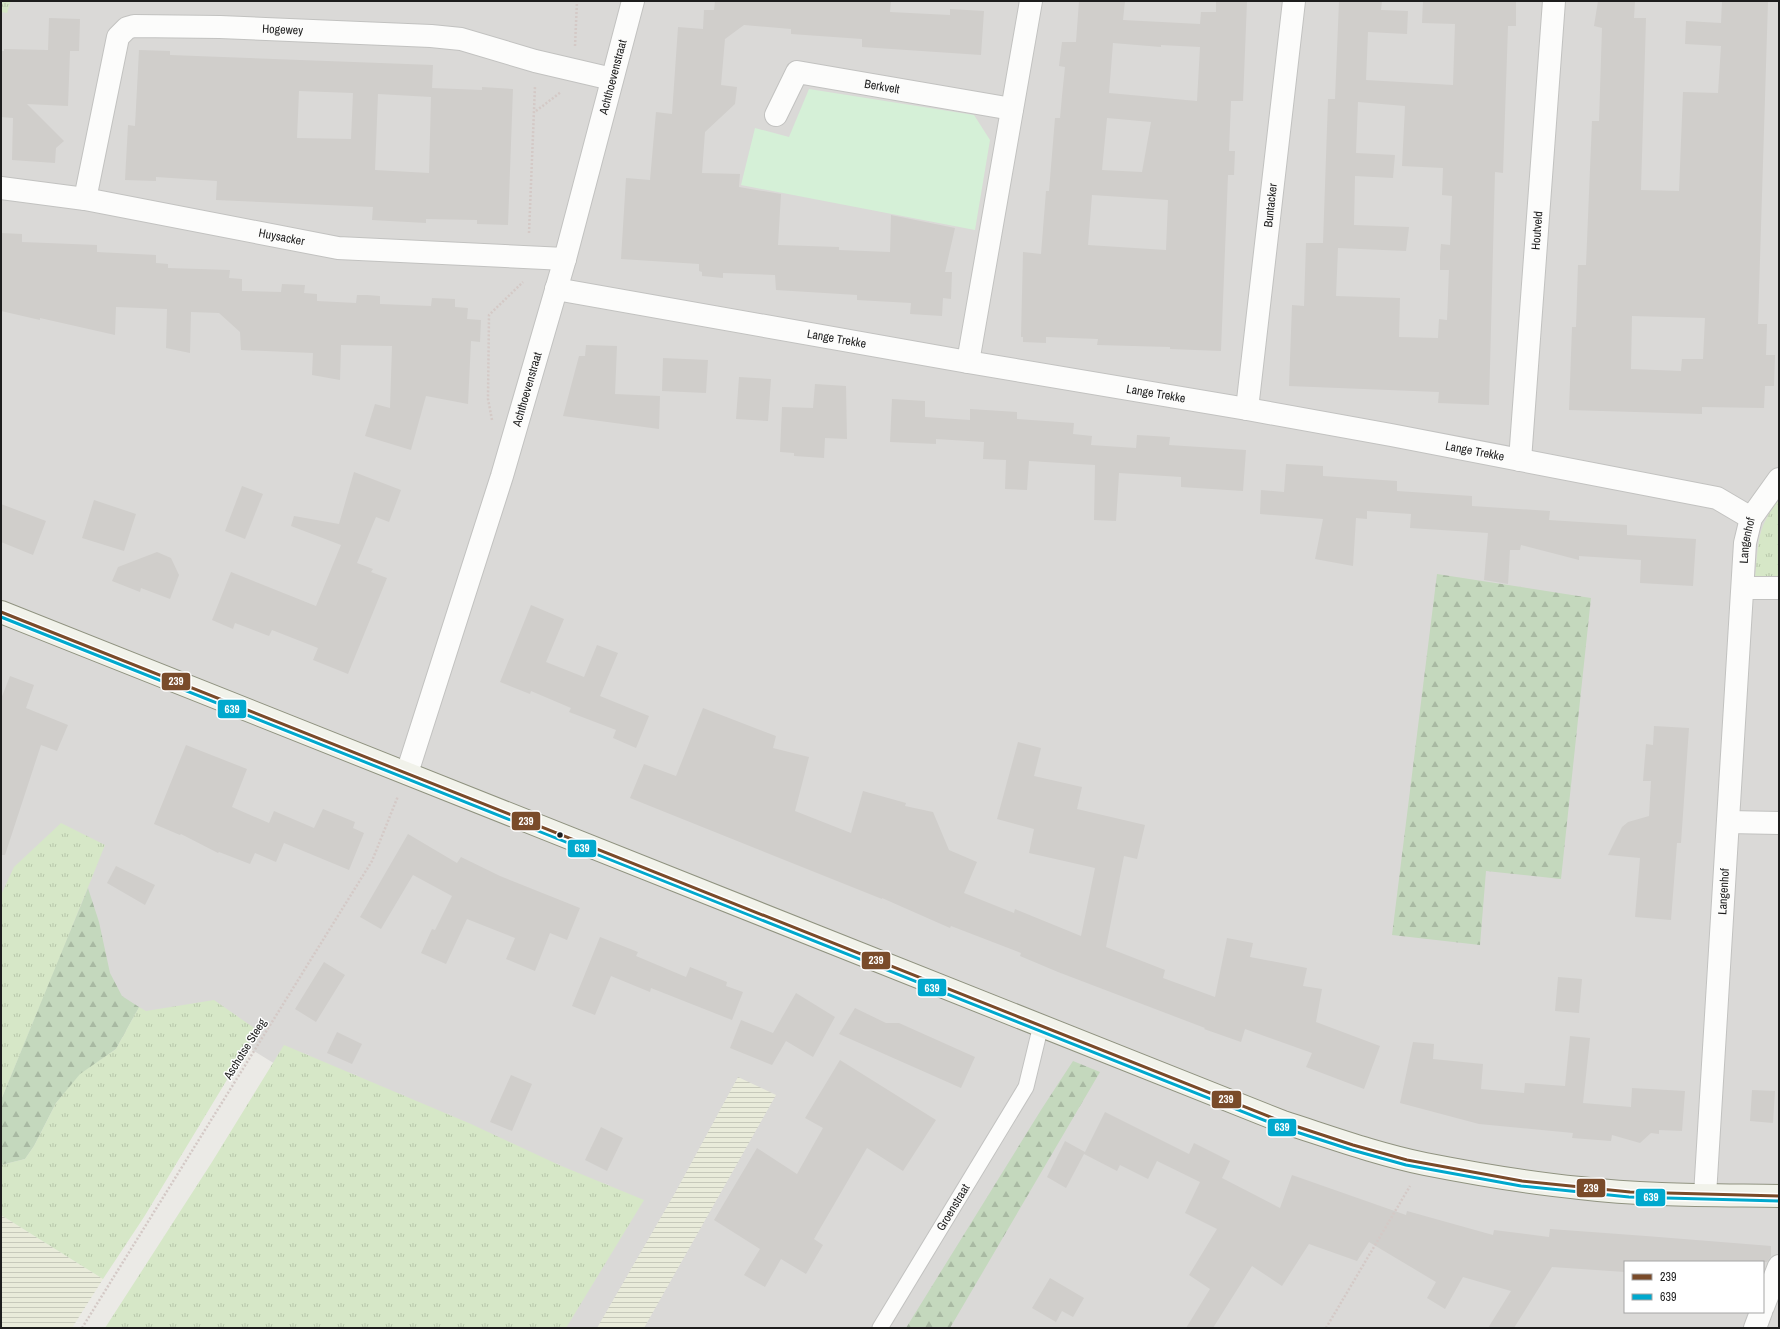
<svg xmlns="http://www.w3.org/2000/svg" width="1780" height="1329" font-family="'Archivo Narrow',sans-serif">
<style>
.residential{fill:#dad9d7;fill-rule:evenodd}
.farmland{fill:url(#farmland-rules)}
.grass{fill:url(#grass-tufts)}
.forest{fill:url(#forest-firs)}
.park{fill:#d5f0d7}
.building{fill:#d0cecb;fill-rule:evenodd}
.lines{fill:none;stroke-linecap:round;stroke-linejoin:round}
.lane-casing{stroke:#c2c2c0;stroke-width:17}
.street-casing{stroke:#c2c2c0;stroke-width:24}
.secondary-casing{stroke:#909380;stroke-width:24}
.path{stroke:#d4c9c6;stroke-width:2.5;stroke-dasharray:2 2;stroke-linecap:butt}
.lane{stroke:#fcfcfb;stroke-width:15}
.street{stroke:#fcfcfb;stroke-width:22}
.secondary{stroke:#f1f2ea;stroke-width:22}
.bus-1-casing{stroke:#fff;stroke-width:6}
.bus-2-casing{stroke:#fff;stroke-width:6}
.bus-1{stroke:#7a4b2a;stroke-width:3}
.bus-2{stroke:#00a9ce;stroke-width:3}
.bus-dot{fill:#1d1d1d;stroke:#fff;stroke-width:1.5}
.labels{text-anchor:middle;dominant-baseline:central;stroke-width:3;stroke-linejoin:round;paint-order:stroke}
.street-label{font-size:12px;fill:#1d1d1d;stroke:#fff}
.line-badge{stroke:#fff;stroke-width:1.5}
.badge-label{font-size:11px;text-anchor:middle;font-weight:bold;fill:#fff}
</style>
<defs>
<pattern id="farmland-rules" width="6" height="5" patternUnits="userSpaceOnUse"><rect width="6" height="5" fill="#e9ebda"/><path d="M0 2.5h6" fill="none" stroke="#c7c9bb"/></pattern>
<pattern id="grass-tufts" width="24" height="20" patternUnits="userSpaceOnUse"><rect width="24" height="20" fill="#d6e7c7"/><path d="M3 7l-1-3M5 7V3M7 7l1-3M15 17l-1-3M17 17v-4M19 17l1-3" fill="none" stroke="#b7c6aa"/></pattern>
<pattern id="forest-firs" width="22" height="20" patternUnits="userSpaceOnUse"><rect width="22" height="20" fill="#c4d8bd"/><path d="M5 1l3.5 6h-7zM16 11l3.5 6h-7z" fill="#a8b9a2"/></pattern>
</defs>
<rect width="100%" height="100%" fill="#ebeae6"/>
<path class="residential" d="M 1,1 L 1779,1 L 1779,1328 L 555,1328 L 598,1263 L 215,1027 L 1,1004 ZM 1625,1262 L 1763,1262 L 1763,1312 L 1625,1312 Z"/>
<path class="farmland" d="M 738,1077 L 776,1095 L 644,1328 L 597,1328 L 675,1193 Z
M 1,1215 L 103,1279 L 72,1328 L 1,1328 Z"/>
<path class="grass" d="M 1,1 L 11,1 L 7,13 L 1,12 Z
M 1779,499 L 1779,578 L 1755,577 C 1759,541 1756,530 1779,499 Z
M 61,823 L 105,845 L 58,962 L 1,1100 L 1,895 L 14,867 Z
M 214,1000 L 257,1030 L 144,1217 L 103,1279 L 1,1215 L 1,1165 L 25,1159 L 34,1146 L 56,1103 L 79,1074 L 116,1049 L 139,1007 L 146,1011 Z
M 284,1045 L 471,1124 L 559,1165 L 644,1200 L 566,1328 L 105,1328 L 212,1162 Z"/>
<path class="forest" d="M 1437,574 L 1591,598 L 1561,879 L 1486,871 L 1480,945 L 1392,935 Z
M 88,888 L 99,922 L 110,973 L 122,996 L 139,1007 L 116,1049 L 80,1074 L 56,1103 L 34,1146 L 25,1159 L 1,1165 L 1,1100 Z
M 1073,1061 L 1100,1072 L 950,1328 L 906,1328 L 1041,1110 Z"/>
<path class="park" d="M 809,89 L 974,115 L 990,140 L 975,230 L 741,185 L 755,128 L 789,137 Z"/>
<path class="building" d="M 715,1 L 891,1 L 890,12 L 950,15 L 950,9 L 984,11 L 981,55 L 862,47 L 862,39 L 791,34 L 791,29 L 744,25 L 725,39 L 721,85 L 737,87 L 735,104 L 705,132 L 702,173 L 740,174 L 739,187 L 781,194 L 778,245 L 839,247 L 839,250 L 890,252 L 891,215 L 955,228 L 945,272 L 952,272 L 951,299 L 943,298 L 942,316 L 910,314 L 911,303 L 857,300 L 857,295 L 776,290 L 775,275 L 723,273 L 723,278 L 702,276 L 702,272 L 699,271 L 699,264 L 621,259 L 626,178 L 650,180 L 656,112 L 672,114 L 678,27 L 703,29 L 704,10 L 714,10 Z
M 1079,1 L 1125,1 L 1123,20 L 1200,24 L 1201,12 L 1216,12 L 1216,1 L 1247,1 L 1243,101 L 1231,101 L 1229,151 L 1235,151 L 1234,175 L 1228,175 L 1221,351 L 1170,349 L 1170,347 L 1097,345 L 1098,339 L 1046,337 L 1046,343 L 1023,342 L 1023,337 L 1021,337 L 1023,252 L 1041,254 L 1046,191 L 1049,191 L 1055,118 L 1060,118 L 1062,96 L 1065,67 L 1059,66 L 1062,42 L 1076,42 ZM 1113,43 L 1161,47 L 1161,45 L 1200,47 L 1197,101 L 1109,93 ZM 1107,118 L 1151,122 L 1142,172 L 1102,170 ZM 1092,195 L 1168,200 L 1166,250 L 1088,245 Z
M 1339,1 L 1382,1 L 1381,10 L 1408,11 L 1407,34 L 1368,32 L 1366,80 L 1453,85 L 1455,24 L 1422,23 L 1423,1 L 1516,1 L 1516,26 L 1508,26 L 1503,173 L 1495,172 L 1489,405 L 1438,403 L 1439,392 L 1289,386 L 1292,305 L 1304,306 L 1306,243 L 1323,243 L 1328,99 L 1335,99 ZM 1358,102 L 1405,106 L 1402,166 L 1443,168 L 1442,195 L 1452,196 L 1450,245 L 1441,244 L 1440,257 L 1440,270 L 1449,270 L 1447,320 L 1439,319 L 1438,338 L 1399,337 L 1400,298 L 1336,296 L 1338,248 L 1406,251 L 1409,227 L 1354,225 L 1355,176 L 1393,178 L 1395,155 L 1356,153 Z
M 1598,1 L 1635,1 L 1634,18 L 1646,18 L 1641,190 L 1679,191 L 1683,92 L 1718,93 L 1721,46 L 1685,44 L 1686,21 L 1721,23 L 1722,1 L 1768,1 L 1758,324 L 1767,324 L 1766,355 L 1775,355 L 1774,386 L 1765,386 L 1764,408 L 1702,407 L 1702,414 L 1569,410 L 1572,327 L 1576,327 L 1578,265 L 1586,265 L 1592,121 L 1599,121 L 1602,28 L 1594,26 ZM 1632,316 L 1705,318 L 1703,359 L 1682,359 L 1681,371 L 1631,369 Z
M 49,18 L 80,19 L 79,51 L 70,51 L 68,106 L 27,104 L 64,141 L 56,148 L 55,163 L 12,160 L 13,118 L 1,117 L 1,51 L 4,51 L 4,49 L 48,50 Z
M 139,50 L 170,51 L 170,55 L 433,65 L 432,88 L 482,90 L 482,87 L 513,89 L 508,225 L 477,224 L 477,220 L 426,219 L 426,223 L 372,220 L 373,207 L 216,200 L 217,181 L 156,177 L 156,181 L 125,180 L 128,125 L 135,126 ZM 299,91 L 353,93 L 351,139 L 297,138 ZM 378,94 L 431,97 L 429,173 L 375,170 Z
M 1,233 L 22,234 L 22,242 L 97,245 L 97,252 L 156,255 L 156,263 L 168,264 L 168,268 L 230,270 L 229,278 L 242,279 L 242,291 L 281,292 L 282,284 L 305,285 L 304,293 L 317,294 L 317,301 L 356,303 L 357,295 L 367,295 L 380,296 L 380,304 L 431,306 L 432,298 L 455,299 L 455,307 L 468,308 L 467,319 L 481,320 L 480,342 L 471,341 L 468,404 L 426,396 L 411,450 L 365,436 L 375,404 L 390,408 L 392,346 L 341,345 L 340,380 L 312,375 L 313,353 L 241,350 L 240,332 L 219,313 L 191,312 L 190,353 L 166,348 L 167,309 L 116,307 L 115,335 L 40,318 L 40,320 L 1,311 Z
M 586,345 L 617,346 L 615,394 L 660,396 L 659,429 L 563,416 L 579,356 L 585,356 Z
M 663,358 L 708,360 L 706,393 L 662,391 Z
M 739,377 L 771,379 L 768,421 L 736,419 Z
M 815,384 L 846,386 L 847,439 L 825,438 L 824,458 L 794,456 L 794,453 L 780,452 L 782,407 L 813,408 Z
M 892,399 L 925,401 L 925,417 L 970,420 L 970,409 L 1017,412 L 1017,419 L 1074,423 L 1073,434 L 1092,436 L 1091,445 L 1136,448 L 1137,435 L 1170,437 L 1169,445 L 1246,450 L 1243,491 L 1181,487 L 1181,477 L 1119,473 L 1116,521 L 1094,520 L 1095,465 L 1029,461 L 1027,490 L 1005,489 L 1006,460 L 983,459 L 984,442 L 936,439 L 936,444 L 890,442 Z
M 1286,464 L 1323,466 L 1323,476 L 1397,481 L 1397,491 L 1472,496 L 1472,506 L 1550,511 L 1549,520 L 1627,525 L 1627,535 L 1696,539 L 1693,586 L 1640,583 L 1641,560 L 1579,556 L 1579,560 L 1521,545 L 1520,550 L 1510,550 L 1508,584 L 1484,580 L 1488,533 L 1410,528 L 1411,514 L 1367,511 L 1367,519 L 1356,518 L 1353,566 L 1315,559 L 1323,519 L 1260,514 L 1261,490 L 1284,492 Z
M 354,472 L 401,490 L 389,522 L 376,517 L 357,563 L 373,569 L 371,572 L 387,578 L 348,674 L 313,660 L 318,648 L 272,630 L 269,636 L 235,623 L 233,629 L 212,620 L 231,572 L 316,606 L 341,545 L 291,526 L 294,516 L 339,524 Z
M 242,486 L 263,494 L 245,539 L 225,531 Z
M 94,500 L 136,514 L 124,551 L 82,538 Z
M 1,504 L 46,521 L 33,555 L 1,542 Z
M 157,552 L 171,558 L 179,575 L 170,599 L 141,588 L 140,592 L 112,581 L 118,567 Z
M 531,605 L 564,619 L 546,662 L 584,677 L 597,645 L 618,653 L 600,696 L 649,716 L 636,748 L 613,738 L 616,730 L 569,712 L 571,708 L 531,691 L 530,694 L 500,682 Z
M 10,676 L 34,685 L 26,708 L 68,725 L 57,751 L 41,745 L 5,855 L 1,855 L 1,699 Z
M 703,708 L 776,736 L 773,748 L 809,757 L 795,811 L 851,833 L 863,791 L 906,803 L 905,806 L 933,812 L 949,850 L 977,862 L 964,893 L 1014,913 L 1015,909 L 1081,936 L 1095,868 L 1029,853 L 1034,829 L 997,819 L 1018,742 L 1041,748 L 1034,776 L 1082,787 L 1077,809 L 1145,825 L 1137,859 L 1124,856 L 1106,947 L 1165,970 L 1163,978 L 1215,997 L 1227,938 L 1253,943 L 1250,957 L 1307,968 L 1303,986 L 1322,989 L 1316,1022 L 1380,1046 L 1364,1089 L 1306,1067 L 1312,1053 L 1245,1029 L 1241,1042 L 1204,1029 L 1205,1028 L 1058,972 L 1020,956 L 1021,953 L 951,926 L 950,928 L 882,898 L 882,899 L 630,798 L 644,764 L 676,776 Z
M 1654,726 L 1689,728 L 1681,843 L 1677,843 L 1671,920 L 1635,917 L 1640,858 L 1608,855 L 1622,827 L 1628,822 L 1649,816 L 1651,781 L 1643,781 L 1646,744 L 1653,745 Z
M 186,745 L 247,769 L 232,807 L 269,823 L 274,811 L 314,828 L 323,809 L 355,822 L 353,828 L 364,833 L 349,870 L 284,843 L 276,862 L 255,853 L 250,864 L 219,852 L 218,853 L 181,834 L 180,835 L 154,824 Z
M 408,834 L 457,863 L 461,857 L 500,876 L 580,908 L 567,940 L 550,933 L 535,971 L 506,959 L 515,938 L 467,919 L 446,964 L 421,953 L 432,929 L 435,930 L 452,896 L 413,875 L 381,929 L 360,917 Z
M 116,866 L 155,885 L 145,905 L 107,883 Z
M 600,937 L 638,952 L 636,956 L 686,977 L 690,967 L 727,982 L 726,986 L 743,992 L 732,1020 L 651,988 L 650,992 L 611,976 L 595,1015 L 572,1006 Z
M 324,962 L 345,975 L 316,1022 L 295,1009 Z
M 1558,977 L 1582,979 L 1579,1013 L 1555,1011 Z
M 796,993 L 835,1017 L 813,1057 L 786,1041 L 772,1065 L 730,1048 L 741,1020 L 773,1033 Z
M 855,1008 L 886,1023 L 899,1023 L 975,1057 L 961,1088 L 839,1034 Z
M 337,1032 L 362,1044 L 352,1064 L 327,1053 Z
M 1570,1036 L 1590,1038 L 1583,1103 L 1631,1107 L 1632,1088 L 1685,1091 L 1682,1131 L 1659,1130 L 1659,1134 L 1651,1133 L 1640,1143 L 1612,1135 L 1611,1141 L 1572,1138 L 1573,1133 L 1479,1124 L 1400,1103 L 1413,1042 L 1434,1044 L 1433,1059 L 1483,1064 L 1481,1089 L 1524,1093 L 1525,1083 L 1565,1086 Z
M 840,1060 L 936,1120 L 903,1171 L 867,1148 L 814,1239 L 823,1245 L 806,1274 L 781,1259 L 765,1287 L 744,1275 L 760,1249 L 714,1220 L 757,1148 L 797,1174 L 823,1128 L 805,1118 Z
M 511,1075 L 532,1084 L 512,1131 L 490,1122 Z
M 1752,1090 L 1775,1091 L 1773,1123 L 1750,1121 Z
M 1105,1112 L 1189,1154 L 1194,1143 L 1230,1161 L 1222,1178 L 1280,1208 L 1292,1175 L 1406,1215 L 1407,1211 L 1493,1235 L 1494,1230 L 1549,1237 L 1550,1229 L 1646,1236 L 1771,1246 L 1771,1256 L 1767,1262 L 1625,1262 L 1625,1272 L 1552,1267 L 1514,1328 L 1488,1328 L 1511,1291 L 1463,1277 L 1445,1309 L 1427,1298 L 1436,1282 L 1369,1242 L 1357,1261 L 1309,1244 L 1282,1286 L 1252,1266 L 1213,1328 L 1186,1328 L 1210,1289 L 1189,1275 L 1217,1229 L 1185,1213 L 1200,1182 L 1157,1161 L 1148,1179 L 1120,1165 L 1117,1171 L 1084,1154 L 1066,1188 L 1047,1177 L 1065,1141 L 1085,1152 Z
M 601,1127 L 623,1138 L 607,1171 L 585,1160 Z
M 1050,1278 L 1084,1298 L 1073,1317 L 1062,1311 L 1056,1322 L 1032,1308 Z"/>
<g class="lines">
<g class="lane-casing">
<g id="lane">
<path id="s1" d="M 880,1328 L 1026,1087 L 1041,1025"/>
</g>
</g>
<g class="street-casing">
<g id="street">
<path id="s2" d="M 776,115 L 797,72 L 1012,109"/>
<path id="s3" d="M 1,188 L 85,199 L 338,248 L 565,259"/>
<path id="s4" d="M 85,199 L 118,37 L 127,28 L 134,26 L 220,27 L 431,36 L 461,39 L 535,61 L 612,79"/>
<path id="s5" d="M 556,289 L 968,362 L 1247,409 L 1391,435 L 1717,498 L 1751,518"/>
<path d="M 968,362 L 1031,1"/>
<path id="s6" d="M 1247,409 L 1294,1"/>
<path id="s7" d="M 1520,460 L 1554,1"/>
<path d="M 1743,588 L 1779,588"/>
<path id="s8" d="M 407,773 L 502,476 L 565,259 L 633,1"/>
<path d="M 1728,822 L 1779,823"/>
<path id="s9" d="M 1705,1195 L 1745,543 L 1751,518 L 1779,479"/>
<path d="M 1763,1307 L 1779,1266"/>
<path d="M 1755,1328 L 1761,1312"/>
</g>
</g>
<g class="secondary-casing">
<path id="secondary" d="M 1,612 L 1283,1122 C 1330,1137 1376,1154 1425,1164 C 1476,1174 1528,1183 1580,1188 C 1646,1196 1713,1195 1779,1196"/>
</g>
<path class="path" d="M 575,46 L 577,1
M 536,111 L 561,92
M 529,233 L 535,86
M 492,420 L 488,399 L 489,315 L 523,282
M 82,1328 L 372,861 L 398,796
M 1326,1328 L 1410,1186"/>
<use href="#lane" class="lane"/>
<use href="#street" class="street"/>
<use href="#secondary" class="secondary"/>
<g class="bus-1-casing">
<path id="bus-1" d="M 1,612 L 1283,1122 L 1353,1145 L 1407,1160 L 1522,1181 L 1630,1192 L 1779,1196"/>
</g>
<g class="bus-2-casing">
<path id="bus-2" d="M 1,617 L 1281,1127 L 1352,1150 L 1406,1165 L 1521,1186 L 1629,1197 L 1779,1201"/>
</g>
<use href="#bus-1" class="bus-1"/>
<use href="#bus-2" class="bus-2"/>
</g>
<circle class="bus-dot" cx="560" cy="835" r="3.5"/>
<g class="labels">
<g class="street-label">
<text stroke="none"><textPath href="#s4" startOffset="334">Hogewey</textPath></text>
<text stroke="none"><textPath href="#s8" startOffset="726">Achthoevenstraat</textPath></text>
<text stroke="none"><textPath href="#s2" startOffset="134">Berkvelt</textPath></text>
<text stroke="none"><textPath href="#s6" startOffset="205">Buntacker</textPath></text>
<text stroke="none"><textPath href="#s7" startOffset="230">Houtveld</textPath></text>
<text stroke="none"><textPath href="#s3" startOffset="285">Huysacker</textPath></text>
<text stroke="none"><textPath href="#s5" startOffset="285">Lange Trekke</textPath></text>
<text stroke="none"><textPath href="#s8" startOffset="402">Achthoevenstraat</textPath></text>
<text stroke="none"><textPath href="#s5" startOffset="609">Lange Trekke</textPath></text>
<text stroke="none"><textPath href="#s5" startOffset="933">Lange Trekke</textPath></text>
<text stroke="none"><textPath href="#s9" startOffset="656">Langenhof</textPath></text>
<text stroke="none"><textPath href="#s9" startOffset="304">Langenhof</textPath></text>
<text transform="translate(245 1049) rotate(-58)">Aschotse Steeg</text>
<text stroke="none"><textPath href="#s1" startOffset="141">Groenstraat</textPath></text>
</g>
</g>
<g class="line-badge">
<rect x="161" y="672" width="30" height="19" rx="4" fill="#7a4b2a"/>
<rect x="217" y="699" width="30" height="20" rx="4" fill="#00a9ce"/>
<rect x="511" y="811" width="30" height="20" rx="4" fill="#7a4b2a"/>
<rect x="567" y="839" width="30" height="19" rx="4" fill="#00a9ce"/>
<rect x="861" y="951" width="30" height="19" rx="4" fill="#7a4b2a"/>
<rect x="917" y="978" width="30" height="19" rx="4" fill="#00a9ce"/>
<rect x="1211" y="1090" width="31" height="19" rx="4" fill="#7a4b2a"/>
<rect x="1267" y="1118" width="30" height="19" rx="4" fill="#00a9ce"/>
<rect x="1576" y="1178" width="30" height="20" rx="4" fill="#7a4b2a"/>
<rect x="1635" y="1188" width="31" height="19" rx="4" fill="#00a9ce"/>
</g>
<g class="badge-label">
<text x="176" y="685">239</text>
<text x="232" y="713">639</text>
<text x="526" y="825">239</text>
<text x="582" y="852">639</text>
<text x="876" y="964">239</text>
<text x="932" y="992">639</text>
<text x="1226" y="1103">239</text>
<text x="1282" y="1131">639</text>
<text x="1591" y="1192">239</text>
<text x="1651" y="1201">639</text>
</g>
<rect width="1780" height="1329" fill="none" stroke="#1d1d1d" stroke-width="4"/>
<rect x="1624" y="1261" width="140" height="52" fill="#ffffff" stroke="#a5a5a5"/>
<rect x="1632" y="1274" width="20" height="6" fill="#7a4b2a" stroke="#a5a5a5"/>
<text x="1660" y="1281" font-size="12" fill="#1d1d1d">239</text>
<rect x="1632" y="1294" width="20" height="6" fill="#00a9ce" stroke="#a5a5a5"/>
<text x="1660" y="1301" font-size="12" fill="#1d1d1d">639</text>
</svg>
